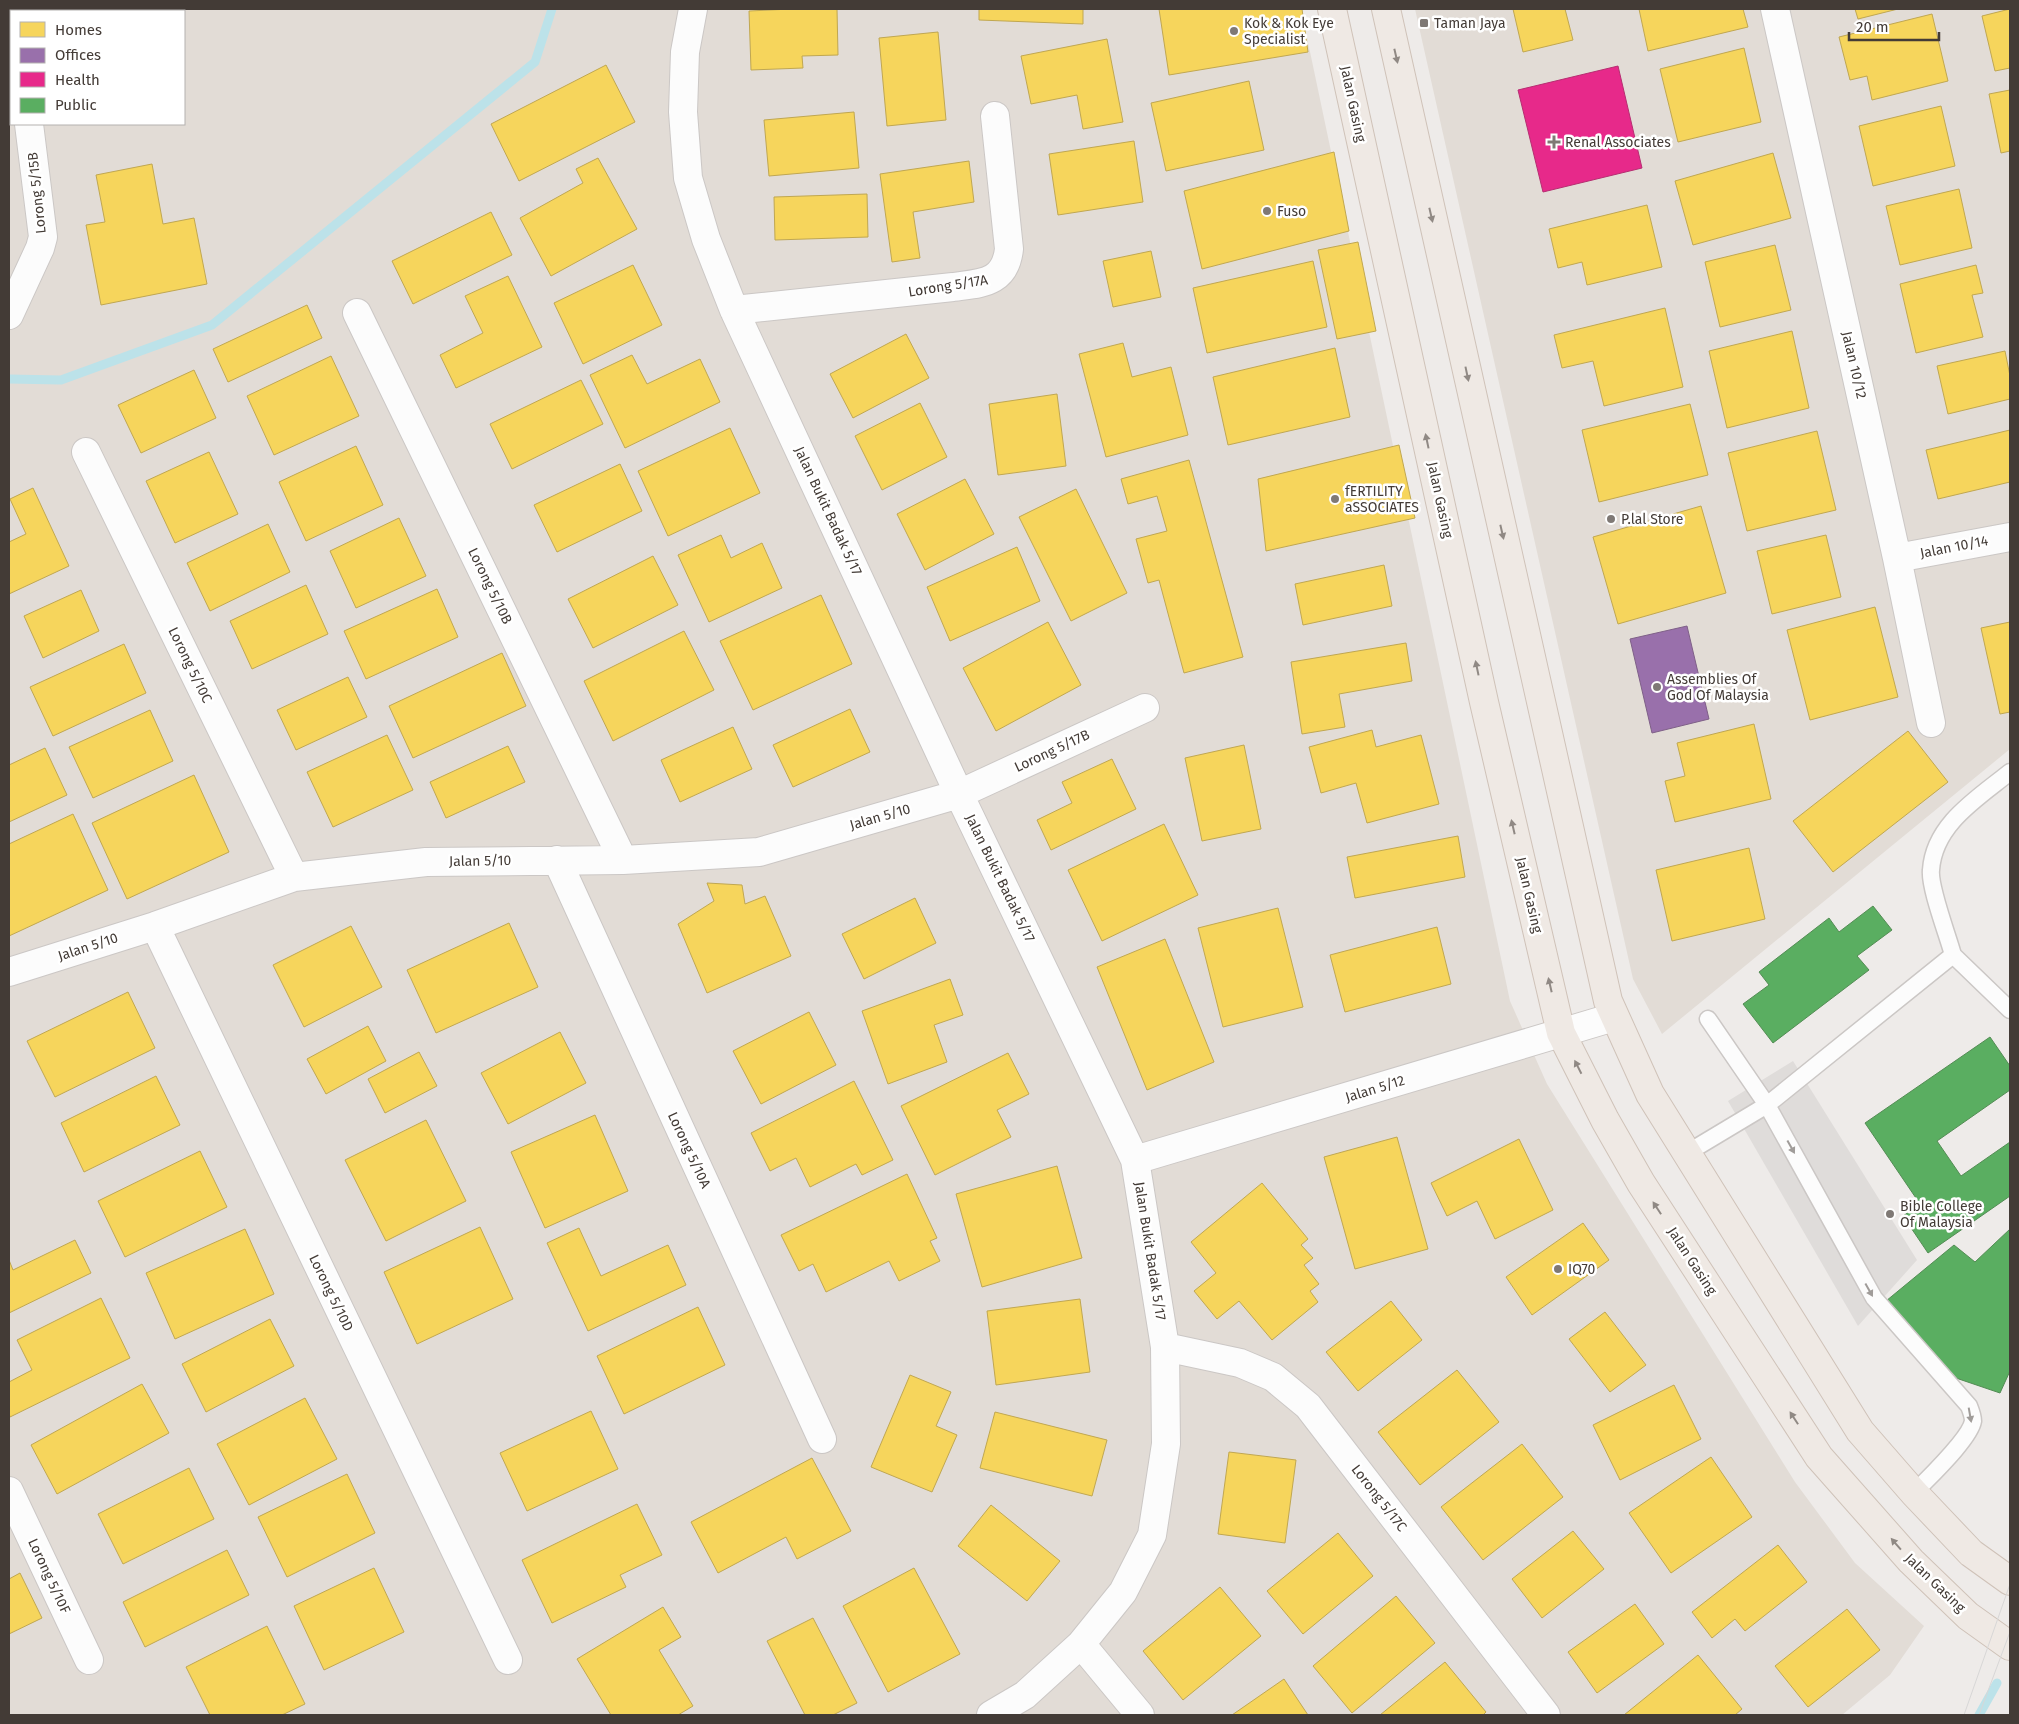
<svg xmlns="http://www.w3.org/2000/svg" width="2019" height="1724" font-family="'Fira Sans',sans-serif">
<style>
.residential{fill:#e2dcd6;fill-rule:evenodd}
.parking{fill:#dfdcda}
.homes{fill:#f6d55c;stroke:#c0a751}
.offices{fill:#9970ab;stroke:#7f6088}
.health{fill:#e7298a;stroke:#b62e71}
.public{fill:#5aae61;stroke:#538c54}
.lines{fill:none;stroke-linecap:round;stroke-linejoin:round}
.stream{stroke:#bce2e9;stroke-width:9}
.service-casing{stroke:#cbc7c5;stroke-width:19}
.minor-casing{stroke:#cbc7c5;stroke-width:30}
.primary-casing{stroke:#cfc2b8;stroke-width:30}
.service{stroke:#fcfcfc;stroke-width:16}
.minor{stroke:#fcfcfc;stroke-width:28}
.primary{stroke:#efe9e4;stroke-width:28}
.tram{stroke:#d8d7d7;stroke-width:1}
.oneway{fill:#908984}
.oneway2{fill:#a09c99}
.poi-dot{fill:#7f7975;stroke:#fff;stroke-width:2}
.labels{text-anchor:middle;dominant-baseline:central;stroke-width:5;stroke-linejoin:round;paint-order:stroke}
.poi-label{font-size:14px;fill:#433b36;stroke:#fff;text-anchor:start}
.street-label{font-size:14px;fill:#433b36;stroke:#fff}
</style>
<rect width="100%" height="100%" fill="#eeebe9"/>
<path class="residential" d="M 9,9 L 1301,9 L 1510,1001 L 1547,1084 L 1795,1482 L 1855,1563 L 1924,1626 L 1890,1675 L 1842,1715 L 9,1715 ZM 11,11 L 184,11 L 184,124 L 11,124 Z
M 1415,9 L 2010,9 L 2010,749 L 1662,1034 L 1633,979 Z"/>
<path class="parking" d="M 1793,1061 L 1917,1260 L 1858,1326 L 1728,1101 Z"/>
<path class="homes" d="M 791,9 L 837,9 L 838,55 L 802,56 L 803,68 L 751,70 L 749,11 Z
M 979,9 L 1083,9 L 1083,24 L 979,20 Z
M 1159,9 L 1302,9 L 1308,52 L 1169,75 Z
M 1513,9 L 1565,9 L 1573,40 L 1523,52 Z
M 1639,9 L 1743,9 L 1748,27 L 1648,51 Z
M 1855,9 L 1898,9 L 1858,19 Z
M 2010,9 L 2010,68 L 1995,71 L 1982,16 Z
M 1932,14 L 1948,81 L 1872,100 L 1867,76 L 1850,80 L 1839,37 Z
M 938,32 L 946,120 L 887,126 L 879,38 Z
M 1107,39 L 1123,122 L 1083,129 L 1077,95 L 1031,104 L 1021,56 Z
M 1744,48 L 1761,122 L 1678,142 L 1660,69 Z
M 606,65 L 635,122 L 519,181 L 491,124 Z
M 1249,81 L 1264,150 L 1166,171 L 1151,103 Z
M 2010,90 L 2010,151 L 2001,153 L 1989,94 Z
M 1941,106 L 1955,166 L 1873,186 L 1859,126 Z
M 854,112 L 859,168 L 769,176 L 764,120 Z
M 1134,141 L 1143,202 L 1058,215 L 1049,154 Z
M 1334,152 L 1349,231 L 1202,269 L 1184,191 Z
M 1773,153 L 1791,218 L 1693,245 L 1675,181 Z
M 598,158 L 637,229 L 551,276 L 520,218 L 583,183 L 576,169 Z
M 969,161 L 974,202 L 913,212 L 920,258 L 892,262 L 880,174 Z
M 152,164 L 163,224 L 194,218 L 207,284 L 101,305 L 86,225 L 105,222 L 96,175 Z
M 1959,189 L 1972,248 L 1900,265 L 1886,206 Z
M 867,194 L 868,237 L 775,240 L 774,197 Z
M 1647,205 L 1662,267 L 1587,285 L 1582,262 L 1558,268 L 1549,229 Z
M 491,212 L 512,255 L 413,304 L 392,261 Z
M 1358,242 L 1376,331 L 1337,339 L 1318,250 Z
M 1775,245 L 1791,310 L 1720,327 L 1705,262 Z
M 1151,251 L 1161,297 L 1113,307 L 1103,261 Z
M 1313,261 L 1327,327 L 1207,353 L 1193,288 Z
M 633,265 L 662,325 L 583,364 L 554,303 Z
M 1976,265 L 1983,293 L 1972,295 L 1983,337 L 1916,353 L 1900,284 Z
M 508,276 L 542,347 L 456,388 L 440,355 L 483,333 L 465,296 Z
M 307,305 L 322,338 L 228,382 L 213,349 Z
M 1665,308 L 1683,387 L 1604,406 L 1593,361 L 1562,368 L 1554,335 Z
M 1792,331 L 1809,408 L 1727,428 L 1709,351 Z
M 906,334 L 929,378 L 853,418 L 830,374 Z
M 1123,343 L 1132,377 L 1171,367 L 1188,435 L 1106,457 L 1079,354 Z
M 1335,348 L 1350,417 L 1228,445 L 1213,377 Z
M 2005,351 L 2010,376 L 2010,399 L 1948,414 L 1937,366 Z
M 632,355 L 647,384 L 700,359 L 720,402 L 625,448 L 590,375 Z
M 331,356 L 359,416 L 274,455 L 247,396 Z
M 194,370 L 216,418 L 141,453 L 118,405 Z
M 581,380 L 603,424 L 512,469 L 490,424 Z
M 1057,394 L 1066,466 L 998,475 L 989,404 Z
M 920,403 L 947,457 L 882,490 L 855,436 Z
M 1690,404 L 1708,475 L 1599,502 L 1582,430 Z
M 730,428 L 760,493 L 668,536 L 638,471 Z
M 2010,430 L 2010,482 L 1938,499 L 1926,450 Z
M 1817,431 L 1836,510 L 1747,531 L 1728,453 Z
M 1399,445 L 1415,518 L 1266,551 L 1258,479 Z
M 356,446 L 383,505 L 306,541 L 279,482 Z
M 209,452 L 238,514 L 175,543 L 146,481 Z
M 1189,460 L 1243,657 L 1184,673 L 1159,580 L 1148,583 L 1136,539 L 1167,531 L 1157,496 L 1128,504 L 1121,479 Z
M 620,464 L 642,511 L 557,552 L 534,505 Z
M 965,479 L 994,534 L 925,570 L 897,514 Z
M 33,488 L 69,566 L 9,594 L 9,542 L 26,534 L 10,499 Z
M 1076,489 L 1127,593 L 1071,621 L 1019,517 Z
M 1701,506 L 1726,593 L 1618,624 L 1593,537 Z
M 399,518 L 426,576 L 356,608 L 330,551 Z
M 268,524 L 290,572 L 210,611 L 187,563 Z
M 721,535 L 731,558 L 762,543 L 782,588 L 709,622 L 678,555 Z
M 1826,535 L 1841,597 L 1772,614 L 1757,551 Z
M 1017,547 L 1040,601 L 950,641 L 927,587 Z
M 653,556 L 678,605 L 593,648 L 568,599 Z
M 1384,565 L 1392,606 L 1303,625 L 1295,584 Z
M 306,585 L 328,634 L 252,669 L 230,621 Z
M 437,589 L 458,637 L 366,679 L 344,631 Z
M 81,590 L 99,631 L 43,658 L 24,616 Z
M 821,595 L 852,664 L 753,710 L 720,641 Z
M 1875,607 L 1898,697 L 1810,720 L 1787,630 Z
M 1048,622 L 1081,685 L 996,731 L 963,668 Z
M 2010,622 L 2010,712 L 2000,714 L 1981,628 Z
M 684,631 L 714,690 L 613,741 L 584,681 Z
M 1406,643 L 1412,681 L 1339,694 L 1345,727 L 1302,734 L 1291,662 Z
M 124,644 L 146,693 L 53,736 L 30,687 Z
M 502,653 L 526,706 L 413,758 L 389,706 Z
M 348,677 L 367,717 L 296,750 L 277,710 Z
M 850,709 L 870,752 L 793,787 L 773,745 Z
M 150,710 L 173,761 L 93,798 L 69,747 Z
M 1754,724 L 1771,799 L 1675,822 L 1665,781 L 1685,776 L 1677,743 Z
M 733,727 L 752,769 L 680,802 L 661,760 Z
M 1372,730 L 1376,747 L 1421,735 L 1439,804 L 1367,823 L 1356,783 L 1321,793 L 1309,747 Z
M 1908,731 L 1948,782 L 1833,872 L 1793,821 Z
M 387,735 L 413,790 L 333,827 L 307,772 Z
M 1244,745 L 1261,829 L 1202,841 L 1185,758 Z
M 508,746 L 525,782 L 446,818 L 430,782 Z
M 45,748 L 67,795 L 9,822 L 9,765 Z
M 1112,759 L 1136,809 L 1051,850 L 1037,820 L 1072,803 L 1062,782 Z
M 194,775 L 229,852 L 127,899 L 92,823 Z
M 73,814 L 108,890 L 9,936 L 9,844 Z
M 1164,824 L 1198,895 L 1102,941 L 1068,870 Z
M 1458,836 L 1465,877 L 1355,898 L 1347,857 Z
M 1749,848 L 1765,919 L 1672,941 L 1656,870 Z
M 707,883 L 742,885 L 745,904 L 765,896 L 791,956 L 707,993 L 678,924 L 714,901 Z
M 915,898 L 936,943 L 864,979 L 842,934 Z
M 1278,908 L 1303,1007 L 1223,1027 L 1198,928 Z
M 509,923 L 538,987 L 436,1033 L 407,970 Z
M 351,926 L 382,987 L 304,1027 L 273,965 Z
M 1437,927 L 1451,984 L 1345,1012 L 1330,955 Z
M 1165,939 L 1214,1062 L 1147,1090 L 1097,967 Z
M 950,979 L 963,1015 L 934,1025 L 947,1062 L 888,1084 L 862,1011 Z
M 128,992 L 155,1048 L 55,1097 L 27,1041 Z
M 809,1012 L 836,1065 L 761,1104 L 733,1051 Z
M 368,1026 L 386,1061 L 326,1094 L 307,1059 Z
M 560,1032 L 586,1083 L 508,1124 L 481,1073 Z
M 419,1052 L 437,1086 L 385,1113 L 368,1079 Z
M 1008,1053 L 1029,1094 L 997,1110 L 1011,1137 L 935,1175 L 901,1106 Z
M 156,1076 L 180,1125 L 84,1172 L 61,1123 Z
M 854,1081 L 893,1160 L 862,1175 L 856,1164 L 810,1187 L 796,1158 L 770,1171 L 751,1133 Z
M 595,1115 L 628,1191 L 545,1228 L 511,1152 Z
M 426,1120 L 466,1201 L 386,1241 L 345,1160 Z
M 1397,1137 L 1428,1249 L 1355,1269 L 1324,1157 Z
M 1519,1139 L 1553,1210 L 1495,1239 L 1477,1201 L 1447,1216 L 1431,1183 Z
M 200,1151 L 227,1207 L 125,1257 L 98,1201 Z
M 1057,1166 L 1082,1258 L 982,1287 L 956,1194 Z
M 907,1174 L 937,1238 L 930,1241 L 940,1261 L 899,1281 L 889,1261 L 826,1292 L 813,1264 L 799,1271 L 781,1235 Z
M 1262,1183 L 1308,1239 L 1301,1245 L 1313,1258 L 1304,1265 L 1319,1284 L 1310,1291 L 1318,1302 L 1272,1340 L 1239,1301 L 1217,1319 L 1194,1291 L 1216,1273 L 1191,1242 Z
M 1583,1223 L 1609,1260 L 1532,1315 L 1506,1277 Z
M 480,1227 L 513,1299 L 417,1344 L 384,1272 Z
M 579,1228 L 601,1276 L 668,1245 L 686,1285 L 588,1331 L 547,1243 Z
M 245,1229 L 274,1294 L 175,1339 L 146,1273 Z
M 75,1240 L 91,1273 L 9,1313 L 9,1260 L 13,1270 Z
M 101,1298 L 130,1358 L 10,1417 L 9,1413 L 9,1382 L 32,1370 L 17,1340 Z
M 1080,1299 L 1090,1372 L 996,1385 L 987,1311 Z
M 1391,1301 L 1422,1340 L 1358,1391 L 1326,1352 Z
M 698,1307 L 725,1365 L 624,1414 L 597,1356 Z
M 1605,1312 L 1646,1365 L 1610,1392 L 1569,1339 Z
M 270,1319 L 294,1366 L 206,1412 L 182,1364 Z
M 1457,1370 L 1499,1422 L 1420,1485 L 1378,1432 Z
M 910,1375 L 951,1392 L 936,1426 L 957,1435 L 932,1492 L 871,1467 Z
M 142,1384 L 169,1433 L 57,1494 L 31,1445 Z
M 1674,1385 L 1701,1439 L 1620,1480 L 1593,1425 Z
M 305,1398 L 337,1459 L 249,1505 L 217,1444 Z
M 591,1411 L 618,1469 L 527,1511 L 500,1453 Z
M 995,1412 L 1107,1440 L 1092,1496 L 980,1468 Z
M 1522,1444 L 1563,1497 L 1483,1560 L 1441,1507 Z
M 1229,1452 L 1296,1460 L 1285,1543 L 1218,1534 Z
M 1711,1457 L 1752,1517 L 1671,1573 L 1629,1513 Z
M 812,1458 L 851,1531 L 797,1559 L 786,1537 L 718,1573 L 691,1522 Z
M 189,1468 L 214,1519 L 123,1564 L 98,1514 Z
M 347,1474 L 375,1533 L 287,1577 L 258,1517 Z
M 637,1504 L 662,1555 L 620,1575 L 626,1587 L 552,1623 L 522,1560 Z
M 991,1505 L 1060,1561 L 1027,1601 L 958,1546 Z
M 1573,1531 L 1604,1569 L 1542,1618 L 1512,1579 Z
M 1338,1533 L 1373,1576 L 1303,1634 L 1267,1591 Z
M 1778,1545 L 1807,1582 L 1745,1631 L 1735,1619 L 1712,1638 L 1692,1612 Z
M 227,1550 L 249,1595 L 145,1647 L 123,1602 Z
M 374,1568 L 404,1632 L 324,1670 L 294,1606 Z
M 914,1568 L 960,1654 L 888,1692 L 843,1606 Z
M 20,1573 L 42,1618 L 9,1634 L 9,1579 Z
M 1220,1587 L 1261,1636 L 1183,1700 L 1143,1651 Z
M 1396,1596 L 1435,1643 L 1352,1713 L 1313,1666 Z
M 1635,1604 L 1664,1644 L 1597,1693 L 1568,1652 Z
M 663,1607 L 681,1637 L 659,1650 L 693,1706 L 678,1715 L 611,1715 L 577,1659 Z
M 1847,1609 L 1880,1650 L 1808,1707 L 1775,1666 Z
M 813,1618 L 857,1703 L 833,1715 L 805,1715 L 767,1641 Z
M 267,1626 L 305,1704 L 282,1715 L 210,1715 L 186,1667 Z
M 1698,1655 L 1742,1709 L 1735,1715 L 1624,1715 Z
M 1445,1662 L 1486,1712 L 1483,1715 L 1380,1715 Z
M 1284,1679 L 1308,1715 L 1232,1715 Z"/>
<path class="offices" d="M 1687,626 L 1709,719 L 1652,733 L 1630,639 Z"/>
<path class="health" d="M 1618,66 L 1642,168 L 1543,192 L 1518,90 Z"/>
<path class="public" d="M 1873,906 L 1892,930 L 1857,956 L 1869,970 L 1773,1043 L 1743,1004 L 1769,985 L 1759,972 L 1829,918 L 1839,932 Z
M 1990,1037 L 2010,1066 L 2010,1090 L 1937,1141 L 1961,1176 L 2010,1142 L 2010,1196 L 1928,1253 L 1903,1216 L 1920,1204 L 1865,1123 Z
M 2010,1229 L 2010,1371 L 2000,1393 L 1950,1376 L 1886,1301 L 1954,1245 L 1975,1262 Z"/>
<g class="lines">
<path class="stream" d="M 9,379 L 61,380 L 212,325 L 535,62 L 552,9
M 1979,1715 L 1997,1683"/>
<g class="service-casing">
<path id="service" d="M 1953,955 L 2010,1010
M 1708,1019 L 1767,1105 L 1874,1298 L 1969,1406 C 1971,1411 1973,1417 1973,1421 C 1970,1439 1927,1479 1914,1493
M 1687,1153 L 1767,1105 L 1953,955 C 1948,936 1929,887 1931,870 C 1934,824 1978,798 2010,772"/>
</g>
<g class="minor-casing">
<path id="minor" d="M 693,9 L 685,52 L 683,112 L 688,178 L 706,239 L 734,310 L 959,794 L 1135,1160 L 1165,1347 L 1166,1444 L 1152,1535 L 1123,1592 L 1081,1644 L 1025,1695 L 991,1715
M 1775,9 L 1897,558 L 1931,723
M 96,11 L 101,9
M 9,35 L 11,36
M 734,310 L 953,287 C 981,283 1005,284 1009,249 L 995,116
M 357,313 L 623,860
M 9,315 L 40,248 L 43,237 L 29,124
M 86,452 L 294,877
M 1897,558 L 2010,537
M 557,860 L 822,1439
M 155,926 L 508,1660
M 9,972 L 155,926 L 294,877 L 426,862 L 623,860 L 759,852 L 959,794 L 1145,708
M 1135,1160 L 1614,1017
M 1165,1347 L 1240,1363 L 1273,1377 L 1308,1406 L 1546,1715
M 9,1491 L 89,1660
M 1081,1644 L 1140,1715"/>
</g>
<g class="primary-casing">
<path id="primary" d="M 1332,9 L 1484,702 L 1561,1033 L 1605,1120 L 1641,1183 L 1819,1457 L 1911,1561 L 1968,1616 L 2010,1646
M 1386,9 L 1608,1001 L 1650,1094 L 1860,1431 L 1914,1493 L 1971,1553 L 2010,1581"/>
</g>
<use href="#service" class="service"/>
<use href="#minor" class="minor"/>
<use href="#primary" class="primary"/>
<path class="tram" d="M 1964,1715 L 2010,1584
M 1979,1715 L 2010,1632"/>
</g>
<defs><path id="oneway-solid" d="M-6-.8H1V-3.2L6.5 0L1 3.2V.8H-6Z" transform="scale(1.25)"/></defs>
<g class="oneway">
<use href="#oneway-solid" transform="translate(1396 56) rotate(77)"/>
<use href="#oneway-solid" transform="translate(1431 215) rotate(77)"/>
<use href="#oneway-solid" transform="translate(1467 374) rotate(78)"/>
<use href="#oneway-solid" transform="translate(1427 441) rotate(-102)"/>
<use href="#oneway-solid" transform="translate(1502 532) rotate(77)"/>
<use href="#oneway-solid" transform="translate(1477 668) rotate(-102)"/>
<use href="#oneway-solid" transform="translate(1513 827) rotate(-103)"/>
<use href="#oneway-solid" transform="translate(1550 985) rotate(-103)"/>
<use href="#oneway-solid" transform="translate(1578 1067) rotate(-117)"/>
<use href="#oneway-solid" transform="translate(1657 1208) rotate(-123)"/>
<use href="#oneway-solid" transform="translate(1794 1418) rotate(-123)"/>
<use href="#oneway-solid" transform="translate(1896 1544) rotate(-131)"/>
</g>
<g class="oneway2">
<use href="#oneway-solid" transform="translate(1791 1147) rotate(61)"/>
<use href="#oneway-solid" transform="translate(1869 1290) rotate(61)"/>
<use href="#oneway-solid" transform="translate(1970 1415) rotate(80)"/>
</g>
<g class="poi-dot">
<rect x="1419" y="18" width="10" height="10" rx="2.5"/>
<circle cx="1234" cy="31" r="5"/>
<path d="M1551.5 134.5h5v5h5v5h-5v5h-5v-5h-5v-5h5z"/>
<circle cx="1267" cy="211" r="5"/>
<circle cx="1335" cy="499" r="5"/>
<circle cx="1611" cy="519" r="5"/>
<circle cx="1657" cy="687" r="5"/>
<circle cx="1890" cy="1214" r="5"/>
<circle cx="1558" cy="1269" r="5"/>
</g>
<g class="labels">
<g class="poi-label">
<text x="1244" y="23">Kok &amp; Kok Eye<tspan x="1244" dy="16">Specialist</tspan></text>
<text x="1434" y="23">Taman Jaya</text>
<text x="1565" y="142">Renal Associates</text>
<text x="1277" y="211">Fuso</text>
<text x="1345" y="491">fERTILITY<tspan x="1345" dy="16">aSSOCIATES</tspan></text>
<text x="1621" y="519">P.lal Store</text>
<text x="1667" y="679">Assemblies Of<tspan x="1667" dy="16">God Of Malaysia</tspan></text>
<text x="1900" y="1206">Bible College<tspan x="1900" dy="16">Of Malaysia</tspan></text>
<text x="1568" y="1269">IQ70</text>
</g>
<g class="street-label">
<text transform="translate(1353 104) rotate(78)">Jalan Gasing</text>
<text transform="translate(37 193) rotate(-96)">Lorong 5/15B</text>
<text transform="translate(948 286) rotate(-9)">Lorong 5/17A</text>
<text transform="translate(1854 365) rotate(77)">Jalan 10/12</text>
<text transform="translate(1440 500) rotate(78)">Jalan Gasing</text>
<text transform="translate(828 511) rotate(65)">Jalan Bukit Badak 5/17</text>
<text transform="translate(1954 547) rotate(-11)">Jalan 10/14</text>
<text transform="translate(490 586) rotate(64)">Lorong 5/10B</text>
<text transform="translate(190 665) rotate(64)">Lorong 5/10C</text>
<text transform="translate(1052 751) rotate(-25)">Lorong 5/17B</text>
<text transform="translate(880 817) rotate(-16)">Jalan 5/10</text>
<text transform="translate(480 861) rotate(-1)">Jalan 5/10</text>
<text transform="translate(1000 878) rotate(64)">Jalan Bukit Badak 5/17</text>
<text transform="translate(1529 895) rotate(77)">Jalan Gasing</text>
<text transform="translate(88 947) rotate(-18)">Jalan 5/10</text>
<text transform="translate(1375 1089) rotate(-17)">Jalan 5/12</text>
<text transform="translate(689 1150) rotate(65)">Lorong 5/10A</text>
<text transform="translate(1150 1251) rotate(81)">Jalan Bukit Badak 5/17</text>
<text transform="translate(1692 1261) rotate(57)">Jalan Gasing</text>
<text transform="translate(331 1293) rotate(64)">Lorong 5/10D</text>
<text transform="translate(1379 1498) rotate(52)">Lorong 5/17C</text>
<text transform="translate(49 1576) rotate(65)">Lorong 5/10F</text>
<text transform="translate(1935 1583) rotate(44)">Jalan Gasing</text>
</g>
</g>
<rect width="2019" height="1724" fill="none" stroke="#433b36" stroke-width="20"/>
<rect x="10" y="10" width="175" height="115" fill="#ffffff" stroke="#b4b1af"/>
<rect x="20" y="22" width="25" height="15" fill="#f6d55c" stroke="#b4b1af"/>
<text x="55" y="35" font-size="15" fill="#433b36">Homes</text>
<rect x="20" y="48" width="25" height="15" fill="#9970ab" stroke="#b4b1af"/>
<text x="55" y="60" font-size="15" fill="#433b36">Offices</text>
<rect x="20" y="72" width="25" height="15" fill="#e7298a" stroke="#b4b1af"/>
<text x="55" y="85" font-size="15" fill="#433b36">Health</text>
<rect x="20" y="98" width="25" height="15" fill="#5aae61" stroke="#b4b1af"/>
<text x="55" y="110" font-size="15" fill="#433b36">Public</text>
<path d="M1849 32v8h90v-8" fill="none" stroke="#433b36" stroke-width="2.5"/>
<text x="1856" y="32" font-size="15" fill="#433b36" stroke="#ffffff" stroke-width="4" paint-order="stroke">20 m</text>
</svg>
